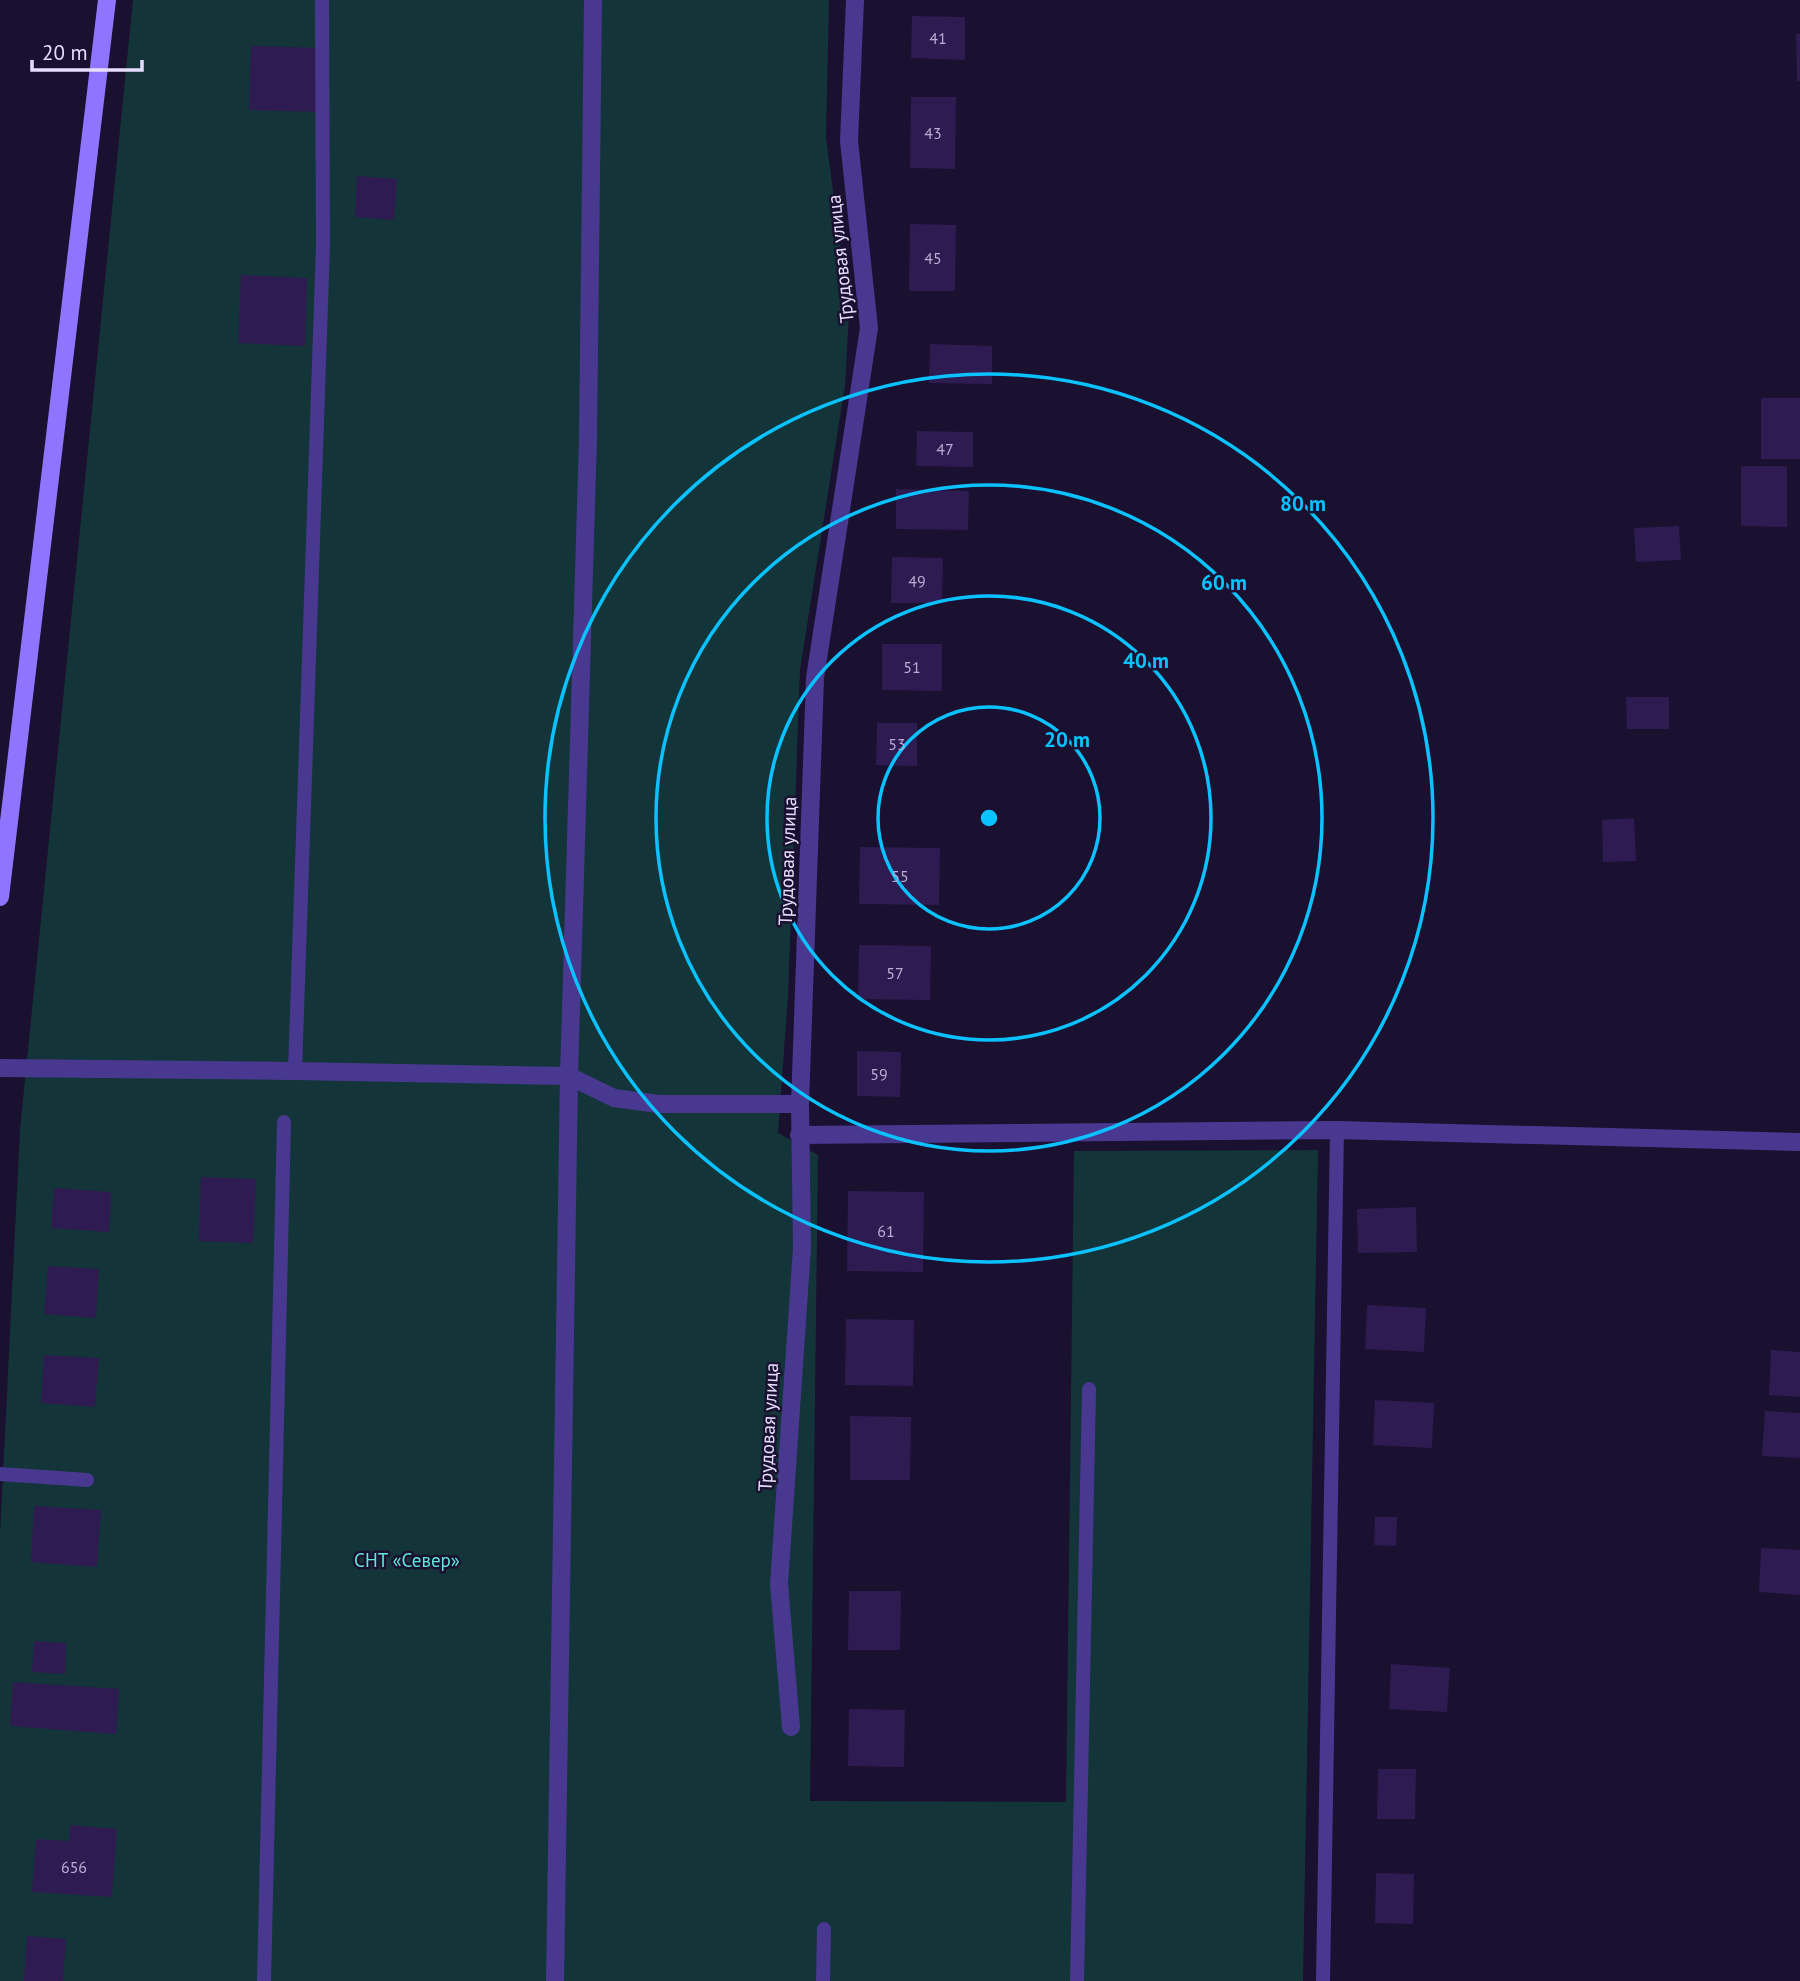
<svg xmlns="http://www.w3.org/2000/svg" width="1800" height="1981" font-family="'PT Sans',sans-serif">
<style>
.green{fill:#133539}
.building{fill:#2e1b51}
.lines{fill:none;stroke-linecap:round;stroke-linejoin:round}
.lane{stroke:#493890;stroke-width:14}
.street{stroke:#493890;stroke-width:18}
.secondary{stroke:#8d75ff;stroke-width:18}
.ring{fill:none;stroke:#0ac2ff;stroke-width:3.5}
.labels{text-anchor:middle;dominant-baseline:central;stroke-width:5;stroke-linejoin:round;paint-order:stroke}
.number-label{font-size:16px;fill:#b9add4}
.street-label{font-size:19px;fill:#e7deff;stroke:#1a102f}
.park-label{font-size:19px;fill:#60e9db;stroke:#1a102f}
.centre{fill:#0ac2ff;stroke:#1a102f;stroke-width:3.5}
.ring-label{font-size:21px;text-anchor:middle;font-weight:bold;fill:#0ac2ff;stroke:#1a102f;stroke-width:5;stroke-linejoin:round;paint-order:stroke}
</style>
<rect width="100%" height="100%" fill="#1a102f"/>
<path class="green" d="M 133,0 L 829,0 L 826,137 L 849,314 L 845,385 L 800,670 L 788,996 L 778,1133 L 818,1155 L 810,1801 L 1066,1802 L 1074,1151 L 1318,1150 L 1303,1981 L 0,1981 L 0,1534 L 20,1130 Z"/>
<path class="building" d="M 912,16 L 965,17 L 965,60 L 911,58 Z
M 1796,34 L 1800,34 L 1800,81 L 1797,81 Z
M 251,46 L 324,48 L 323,112 L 249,110 Z
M 911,97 L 956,97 L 955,169 L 910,168 Z
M 357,176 L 397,179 L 394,220 L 355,217 Z
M 910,224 L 956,225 L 955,291 L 909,291 Z
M 241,275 L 307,278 L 305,346 L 238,343 Z
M 930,344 L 992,346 L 992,384 L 929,383 Z
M 1761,398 L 1800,398 L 1800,459 L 1761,459 Z
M 917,431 L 973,432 L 973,467 L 916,466 Z
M 1741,466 L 1787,466 L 1787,527 L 1741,526 Z
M 896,489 L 969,491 L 968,530 L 896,529 Z
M 1679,526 L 1681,560 L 1636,562 L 1634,528 Z
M 892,557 L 943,558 L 942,603 L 891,603 Z
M 882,644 L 942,644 L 942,691 L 882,690 Z
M 1626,697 L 1669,697 L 1669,729 L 1627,729 Z
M 877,723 L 917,723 L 917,766 L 876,765 Z
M 1634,818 L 1636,861 L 1603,862 L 1602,820 Z
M 860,847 L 940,848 L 939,905 L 859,904 Z
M 859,945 L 931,946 L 930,1000 L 858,999 Z
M 857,1051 L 901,1052 L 900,1097 L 857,1096 Z
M 201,1177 L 256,1179 L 253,1243 L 199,1241 Z
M 54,1188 L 111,1192 L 109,1232 L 51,1228 Z
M 848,1191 L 924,1192 L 923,1272 L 847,1271 Z
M 1416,1207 L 1417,1252 L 1358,1253 L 1357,1209 Z
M 48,1266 L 99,1269 L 96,1318 L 44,1314 Z
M 1367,1305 L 1426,1308 L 1424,1352 L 1365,1349 Z
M 846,1319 L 914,1320 L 913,1386 L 845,1385 Z
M 1771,1350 L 1800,1352 L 1800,1397 L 1769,1395 Z
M 44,1355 L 99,1358 L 95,1407 L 41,1403 Z
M 1375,1400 L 1434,1403 L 1432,1448 L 1373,1445 Z
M 1765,1411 L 1800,1413 L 1800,1458 L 1762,1456 Z
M 850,1416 L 911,1417 L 910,1480 L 850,1480 Z
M 34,1506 L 101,1510 L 97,1567 L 31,1562 Z
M 1375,1517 L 1397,1517 L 1396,1546 L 1374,1545 Z
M 1761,1548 L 1800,1550 L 1800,1595 L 1759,1592 Z
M 849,1591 L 901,1591 L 900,1650 L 848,1650 Z
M 34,1641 L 66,1643 L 65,1674 L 32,1672 Z
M 1391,1664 L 1450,1668 L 1447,1712 L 1389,1709 Z
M 13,1682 L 119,1689 L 116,1734 L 10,1726 Z
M 849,1709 L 905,1710 L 904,1767 L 848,1766 Z
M 1378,1769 L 1416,1769 L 1415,1819 L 1377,1819 Z
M 70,1825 L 117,1829 L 112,1897 L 32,1892 L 36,1839 L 69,1841 Z
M 1376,1873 L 1414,1874 L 1413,1924 L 1375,1923 Z
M 27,1936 L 66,1939 L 63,1981 L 24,1981 Z"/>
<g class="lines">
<path class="lane" d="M 295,1071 L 323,245 L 322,0
M 0,1474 L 87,1480
M 264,1981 L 284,1122
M 823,1981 L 824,1929
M 1077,1981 L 1089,1389
M 1323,1981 L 1337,1130"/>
<path class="street" d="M 0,1068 L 295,1071 L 569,1076 L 614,1098 L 658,1104 L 800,1104
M 799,1135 L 1337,1130 L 1800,1142
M 791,1727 L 779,1584 L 802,1248 L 800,1104 L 815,678 L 869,328 L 849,141 L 855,0
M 555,1981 L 569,1076 L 588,438 L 593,0"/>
<path class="secondary" d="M 0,897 L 107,0"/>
</g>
<g class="ring">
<circle cx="989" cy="818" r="111"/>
<circle cx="989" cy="818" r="222"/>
<circle cx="989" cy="818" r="333"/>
<circle cx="989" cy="818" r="444"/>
</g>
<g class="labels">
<g class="number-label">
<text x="938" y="38">41</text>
<text x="933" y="133">43</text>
<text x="933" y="258">45</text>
<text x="945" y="449">47</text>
<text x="917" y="581">49</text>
<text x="912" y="667">51</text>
<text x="897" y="744">53</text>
<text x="900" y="876">55</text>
<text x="895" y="973">57</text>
<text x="879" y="1074">59</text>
<text x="886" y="1231">61</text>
<text x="74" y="1867">656</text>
</g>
<g class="street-label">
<text transform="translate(840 259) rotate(-96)">Трудовая улица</text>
<text transform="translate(787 861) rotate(-88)">Трудовая улица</text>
<text transform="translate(768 1427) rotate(-87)">Трудовая улица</text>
</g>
<g class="park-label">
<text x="407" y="1560">СНТ «Север»</text>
</g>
</g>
<circle cx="989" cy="818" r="10" class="centre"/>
<g class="ring-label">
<text x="1303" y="511">80 m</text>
<text x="1224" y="590">60 m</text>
<text x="1146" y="668">40 m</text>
<text x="1067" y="747">20 m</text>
</g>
<path d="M32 60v10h110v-10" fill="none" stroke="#e7deff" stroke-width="3.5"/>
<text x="42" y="60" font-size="21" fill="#e7deff" stroke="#1a102f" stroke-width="5" paint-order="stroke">20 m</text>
</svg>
